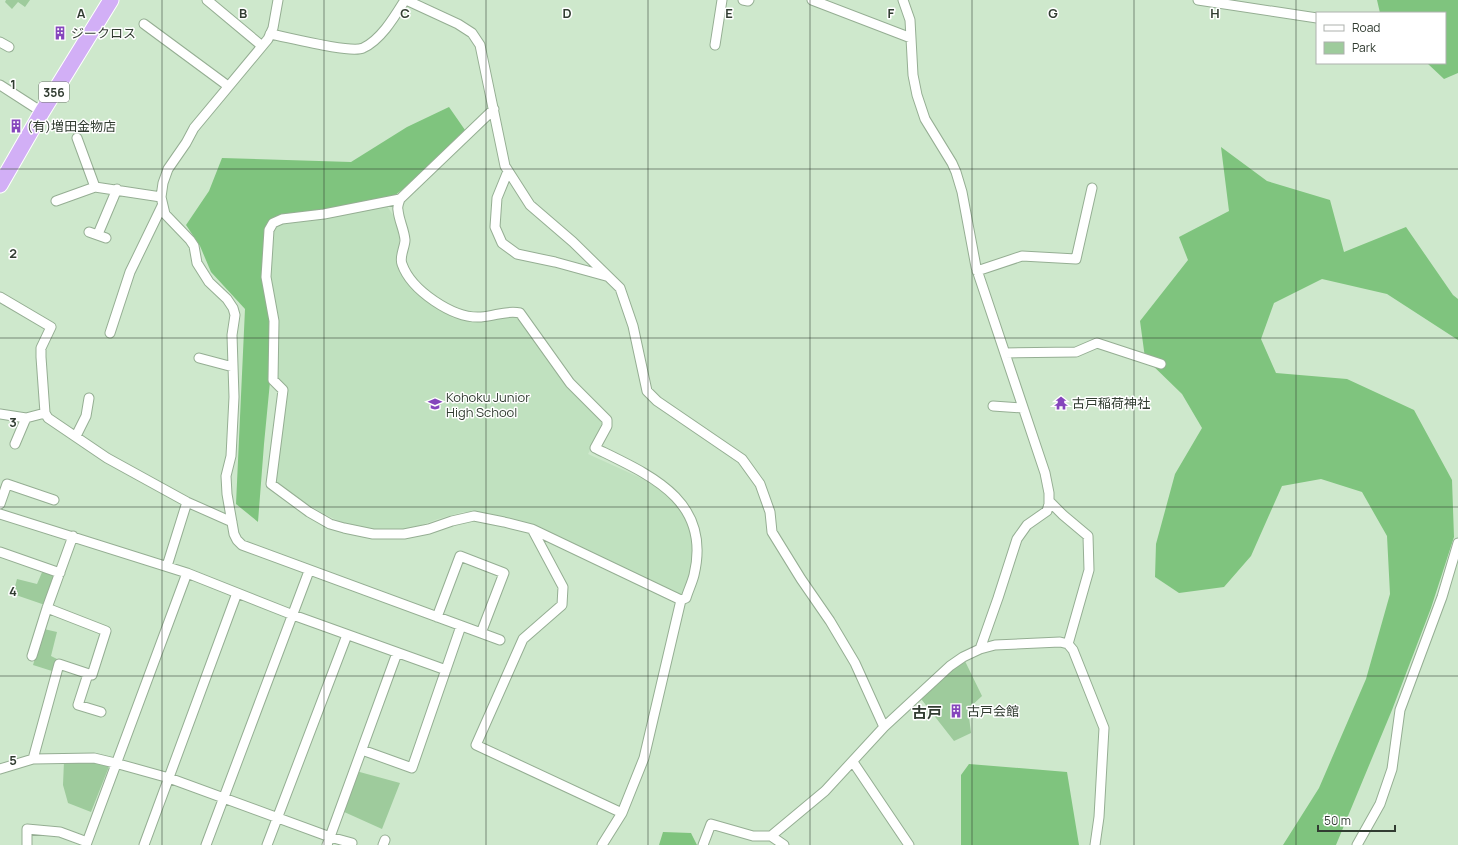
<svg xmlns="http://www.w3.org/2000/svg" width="1458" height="845" font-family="Manrope,'Noto Sans JP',sans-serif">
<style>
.built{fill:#c0e1bf}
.green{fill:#9ecb9c}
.forest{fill:#7fc47e}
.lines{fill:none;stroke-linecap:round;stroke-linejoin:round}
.minor-casing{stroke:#95ae93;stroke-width:11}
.trunk-casing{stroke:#fff;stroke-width:17}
.minor{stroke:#fff;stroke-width:9}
.trunk{stroke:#d2aff6;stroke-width:15}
.grid{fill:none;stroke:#313c31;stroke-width:1;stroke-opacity:0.55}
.labels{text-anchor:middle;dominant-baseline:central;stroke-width:3;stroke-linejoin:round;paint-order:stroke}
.shield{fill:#fff;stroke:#6f766f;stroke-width:1}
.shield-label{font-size:12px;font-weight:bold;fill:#313c31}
.poi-label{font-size:13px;fill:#313c31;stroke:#fff;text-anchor:start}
.quarter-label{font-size:15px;font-weight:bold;fill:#313c31;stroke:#fff}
.grid-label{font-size:13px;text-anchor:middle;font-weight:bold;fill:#313c31;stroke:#fff;stroke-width:3;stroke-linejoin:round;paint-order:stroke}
</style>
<rect width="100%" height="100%" fill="#cee8cc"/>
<path class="built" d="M 387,206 L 395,218 L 399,237 L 399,245 L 396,256 L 397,261 L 404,276 L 417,293 L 453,318 L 483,321 L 513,315 L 518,316 L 601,420 L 604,425 L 588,454 L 643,479 L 665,493 L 678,507 L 689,525 L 693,544 L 692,565 L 689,580 L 683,596 L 680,596 L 532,525 L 507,518 L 481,512 L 463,512 L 438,519 L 416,527 L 398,530 L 372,529 L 347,525 L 324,514 L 292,495 L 275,481 L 287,389 L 277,379 L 271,281 L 272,237 L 277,226 L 281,224 L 318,220 Z"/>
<path class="green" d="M 6,0 L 30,0 L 25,7 L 18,2 L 12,9 L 5,2 Z
M 43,570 L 56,574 L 45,605 L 13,594 L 17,579 L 37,584 Z
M 44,629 L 57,632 L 51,656 L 57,659 L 52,671 L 33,665 Z
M 963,657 L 982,696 L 968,709 L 971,733 L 954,741 L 918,695 Z
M 64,761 L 93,761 L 110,764 L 91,812 L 68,803 L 63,785 Z
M 356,771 L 400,783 L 382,829 L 342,811 Z"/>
<path class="forest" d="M 1377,0 L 1458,0 L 1458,73 L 1444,79 L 1427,63 L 1445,63 L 1445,13 L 1380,13 Z
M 449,107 L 465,130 L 407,186 L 390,199 L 277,222 L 266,240 L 272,361 L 264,444 L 258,522 L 236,504 L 245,309 L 211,272 L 200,246 L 186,225 L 209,191 L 222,158 L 351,162 L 407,127 Z
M 1221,147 L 1267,181 L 1330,200 L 1344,252 L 1406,227 L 1453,295 L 1458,299 L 1458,340 L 1387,294 L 1322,279 L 1274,303 L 1261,339 L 1276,373 L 1347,379 L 1414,410 L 1452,480 L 1454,537 L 1431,608 L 1392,710 L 1336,845 L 1283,845 L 1319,788 L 1366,679 L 1390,594 L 1387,536 L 1362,492 L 1321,479 L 1282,486 L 1251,556 L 1224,587 L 1179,593 L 1155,577 L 1156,544 L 1175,474 L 1202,428 L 1182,394 L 1145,358 L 1140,321 L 1188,260 L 1179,237 L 1229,211 Z
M 969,764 L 1067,772 L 1079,845 L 961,845 L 961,775 Z
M 663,832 L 691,833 L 697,845 L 659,845 Z"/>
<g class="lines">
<g class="minor-casing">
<path id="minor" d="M 207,0 L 262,46
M 278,0 L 273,28 L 268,39 L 194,128 L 186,143 L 168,169 L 163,183 L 161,197 L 165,214 L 190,240 L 194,246 L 197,263 L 209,282 L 227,299 L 233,308 L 235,315 L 232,335 L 234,397 L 231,456 L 226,476 L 227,494 L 234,534 L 237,540 L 242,545 L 500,640
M 406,0 L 458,24 L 472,33 L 480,45 L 505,166 L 530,205 L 573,242 L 620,288 L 633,326 L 647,391 L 657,401 L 742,459 L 760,484 L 770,512 L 772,532 L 801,579 L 830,621 L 855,663 L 884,727 L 825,791 L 771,836 L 784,845
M 743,0 L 748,1 L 749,0
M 812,0 L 911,38
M 903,0 L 910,20 L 913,75 L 917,95 L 925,119 L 952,163 L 956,172 L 962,192 L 976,267 L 1045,473 L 1049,493 L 1049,504 L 1047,511 L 1027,525 L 1017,539 L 998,598 L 980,649
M 1198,0 L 1317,18
M 144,24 L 228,86
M 270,34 C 287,37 351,54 363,48 C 381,40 395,16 405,0
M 0,42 L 9,47
M 715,45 L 722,0
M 0,85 L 42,112
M 494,109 L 400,199 C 399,202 397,207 398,210 C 399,221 404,229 405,240 C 405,247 399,257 402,264 C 411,290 453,319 481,317 C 496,316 506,310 520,313 L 570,383 L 607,420 L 607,426 L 595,448 C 650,475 712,500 694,575 C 692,583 688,591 686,598 L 681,600
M 77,138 L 95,187 L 161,197
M 508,171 L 497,198 L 495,227 L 502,243 L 517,254 L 555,262 L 606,276
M 400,199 L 324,214 L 282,219 L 273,223 L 269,230 L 266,277 L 274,321 L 273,380 L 283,390 L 271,484 L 309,512 L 330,524 L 344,528 L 373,534 L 404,534 L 429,529 L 452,521 L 474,516 L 504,522 L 532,529 L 681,600 L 644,758 L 622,813 L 602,845
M 56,201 L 95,187
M 89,232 L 106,238
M 98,234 L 117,189
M 977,271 L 1022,256 L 1076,259 L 1092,188
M 0,297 L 51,327 L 41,348 L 41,357 L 45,413 L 48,418 L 107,458 L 187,502 L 232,522
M 110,333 L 130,272 L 162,206
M 1005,353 L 1076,352 L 1097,343 L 1161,364
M 199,358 L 233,367
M 993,406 L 1023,408
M 0,414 L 26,418 L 45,413
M 76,436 L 86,416 L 89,398
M 15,444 L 26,418
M 1049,501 L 1063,515 L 1088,536 L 1089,570 L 1068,644
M 0,504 L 7,484 L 54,500
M 0,514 L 187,573 L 293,615 L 446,670
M 532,529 L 563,587 L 562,605 L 523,639 L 476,745 L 622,813
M 0,552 L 60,573
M 167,566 L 187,502
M 437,617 L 460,556 L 504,573 L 481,633
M 32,656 L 47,608 L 73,536
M 88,674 L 78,705 L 101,712
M 884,727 L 950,666 L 963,657 L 980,649 L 995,645 L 1060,642 L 1068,644 L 1073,650 L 1104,728 L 1099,817 L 1095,845
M 362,750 L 412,768 L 461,626
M 33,759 L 94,758 L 115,763 L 169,778 L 330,837 L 352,843
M 853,762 L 909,845
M 0,769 L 33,759 L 59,664 L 92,675 L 106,631 L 47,608
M 27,845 L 27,829 L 60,832 L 87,842
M 86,845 L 187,573
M 144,845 L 237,593
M 206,845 L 309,571
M 267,845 L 347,635
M 327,845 L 397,653
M 383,845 L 385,840
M 703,845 L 711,824 L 753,836 L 771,836
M 1357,845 L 1380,804 L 1392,769 L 1400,710 L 1442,597 L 1458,543"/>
</g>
<g class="trunk-casing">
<path id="trunk" d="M 0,185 L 42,112 L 111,0"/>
</g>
<use href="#minor" class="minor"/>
<use href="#trunk" class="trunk"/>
</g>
<path class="grid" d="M 162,0 L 162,845M 324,0 L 324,845M 486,0 L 486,845M 648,0 L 648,845M 810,0 L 810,845M 972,0 L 972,845M 1134,0 L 1134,845M 1296,0 L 1296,845M 0,169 L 1458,169M 0,338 L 1458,338M 0,507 L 1458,507M 0,676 L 1458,676"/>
<defs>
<g id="building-bare" transform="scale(1.08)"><path d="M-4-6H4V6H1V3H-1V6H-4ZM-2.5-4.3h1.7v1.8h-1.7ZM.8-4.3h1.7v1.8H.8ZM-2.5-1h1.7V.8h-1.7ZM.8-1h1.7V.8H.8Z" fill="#8546bc" stroke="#fff" stroke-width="2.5" paint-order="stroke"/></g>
<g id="temple-bare" transform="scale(1.08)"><path d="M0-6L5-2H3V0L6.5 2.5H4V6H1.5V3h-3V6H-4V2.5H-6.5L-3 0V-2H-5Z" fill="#8546bc" stroke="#fff" stroke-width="2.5" paint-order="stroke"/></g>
<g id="school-bare" transform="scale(1.08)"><path d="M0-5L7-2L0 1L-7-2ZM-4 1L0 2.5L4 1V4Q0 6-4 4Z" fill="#8546bc" stroke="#fff" stroke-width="2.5" paint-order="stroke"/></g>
</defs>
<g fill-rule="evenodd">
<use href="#building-bare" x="60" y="33"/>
<use href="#building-bare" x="16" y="126"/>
<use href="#temple-bare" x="1061" y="403"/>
<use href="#school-bare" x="435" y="404"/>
<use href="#building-bare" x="956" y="711"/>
</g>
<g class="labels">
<rect class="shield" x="39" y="82" width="30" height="20" rx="3"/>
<g class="shield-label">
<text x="54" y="92">356</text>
</g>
<g class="poi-label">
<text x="71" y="33">ジークロス</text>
<text x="27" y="126">(有)増田金物店</text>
<text x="446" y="397">Kohoku Junior<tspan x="446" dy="15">High School</tspan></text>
<text x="1072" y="403">古戸稲荷神社</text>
<text x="967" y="711">古戸会館</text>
</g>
<g class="quarter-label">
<text x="927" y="712">古戸</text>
</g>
</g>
<g class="grid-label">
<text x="81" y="18">A</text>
<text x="243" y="18">B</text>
<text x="405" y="18">C</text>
<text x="567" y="18">D</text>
<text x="729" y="18">E</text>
<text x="891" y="18">F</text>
<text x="1053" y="18">G</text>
<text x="1215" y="18">H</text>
<text x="13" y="89">1</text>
<text x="13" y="258">2</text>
<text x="13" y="427">3</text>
<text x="13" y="596">4</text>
<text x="13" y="765">5</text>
</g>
<rect x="1316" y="12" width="130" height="52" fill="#ffffff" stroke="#adb1ad"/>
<rect x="1324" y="25" width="20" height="6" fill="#ffffff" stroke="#adb1ad"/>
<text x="1352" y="32" font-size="12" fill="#313c31">Road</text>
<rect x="1324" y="42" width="20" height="12" fill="#9ecb9c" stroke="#adb1ad"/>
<text x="1352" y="52" font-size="12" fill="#313c31">Park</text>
<path d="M1318 825v6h77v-6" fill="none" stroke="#313c31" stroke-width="2"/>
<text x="1324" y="825" font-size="12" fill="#313c31" stroke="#ffffff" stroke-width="3" paint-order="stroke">50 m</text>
</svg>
